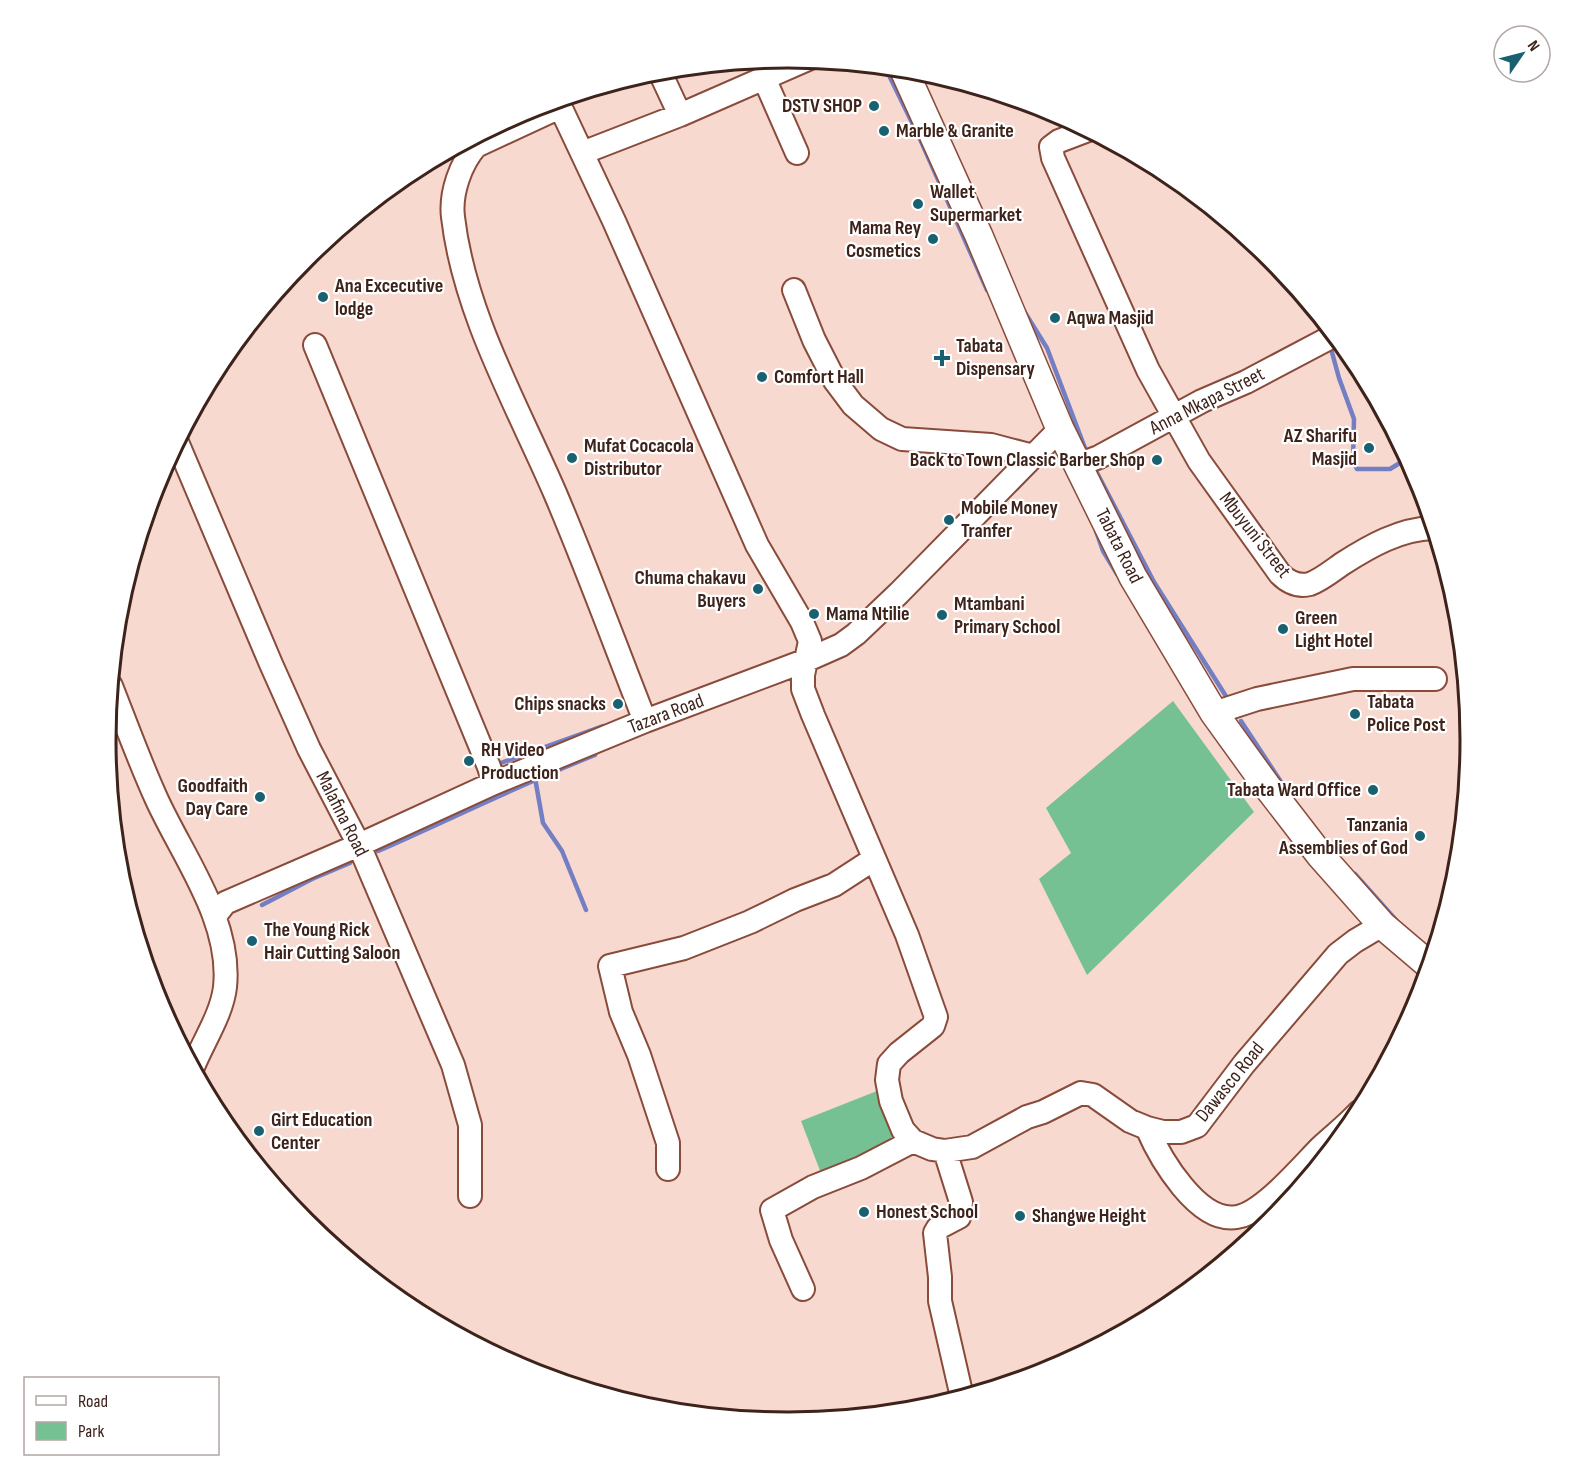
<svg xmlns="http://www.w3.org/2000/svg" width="1576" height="1479" font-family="'Sofia Sans Condensed',sans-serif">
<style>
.green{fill:#75c193}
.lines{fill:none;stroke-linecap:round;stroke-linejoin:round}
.stream{stroke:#747ec2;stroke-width:4.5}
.minor-casing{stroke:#894b3a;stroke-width:26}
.major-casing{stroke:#894b3a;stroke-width:30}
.minor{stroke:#fff;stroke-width:22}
.major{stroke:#fff;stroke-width:27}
.poi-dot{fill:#196070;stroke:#fff;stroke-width:2}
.labels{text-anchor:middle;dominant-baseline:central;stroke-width:4.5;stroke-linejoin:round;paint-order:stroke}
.poi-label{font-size:20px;font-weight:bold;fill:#3e231b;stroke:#fff;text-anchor:start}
.street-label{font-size:20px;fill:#3e231b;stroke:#fff}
.rim{fill:none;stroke:#3e231b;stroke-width:3}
</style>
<rect width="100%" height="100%" fill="#f7d9d0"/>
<path class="green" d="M 1173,701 L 1254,812 L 1087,975 L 1039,879 L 1071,853 L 1046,808 Z
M 877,1091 L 881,1093 L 900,1145 L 824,1181 L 801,1121 Z"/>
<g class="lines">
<path class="stream" d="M 885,67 L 920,139 L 987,290
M 1024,311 L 1047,348 L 1085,448
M 1330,345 L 1339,378 L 1354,419 L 1353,461 L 1357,469 L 1390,469 L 1408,458
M 1094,467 L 1154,582 L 1229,701
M 1096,531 L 1103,551 L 1117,574
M 1241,721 L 1287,791
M 497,761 L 498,764 L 603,726
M 535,778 L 543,823 L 562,851 L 586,910
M 378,851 C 451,819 521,784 595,755
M 1355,874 L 1397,921
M 262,905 L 312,879 L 350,863"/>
<g class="minor-casing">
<path id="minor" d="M 659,70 L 680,115
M 764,78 L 797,153
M 557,100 L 614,221 L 757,545 L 802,622 L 810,641 L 803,675 L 803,689 L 813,715 L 907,935 L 936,1017 L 933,1026 L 899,1053 L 889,1064 L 887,1080 L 891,1101 L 903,1130 L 913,1141 L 932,1149 L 945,1151 L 972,1147 L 1027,1117 L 1043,1112 L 1081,1093 L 1093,1095 L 1130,1121 L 1147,1128 L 1163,1132 L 1181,1132 L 1197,1126 L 1244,1064 L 1338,954 L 1355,941 L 1382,925
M 560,107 L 476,146 C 461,163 450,193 453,217 C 464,313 517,405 555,493 C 587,568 615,645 645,721
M 1088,130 L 1059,141 L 1051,147 L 1053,158 L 1148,370 L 1199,461 L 1280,574 C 1288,582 1298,587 1310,584 C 1321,580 1332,571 1342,564 C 1370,546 1400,529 1433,528
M 582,153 L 680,115 L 808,59
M 794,290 L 814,340 L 835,381 L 853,405 L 881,429 L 902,439 L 991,445 L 1033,456
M 315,345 L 489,767 L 494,783
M 177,442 L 271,664 L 309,749 L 359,845 L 453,1065 L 470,1125 L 470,1196
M 1078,465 L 1099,457 L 1202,401 L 1246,382 L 1335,335
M 111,686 C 126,724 140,763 157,800 C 183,857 232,921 225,987 C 222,1014 203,1042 193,1067
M 1214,713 L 1257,699 L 1353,679 L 1435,679
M 215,916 L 225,903 L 359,845 L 494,783 L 645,721 L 807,660 L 841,645 L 856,634 L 899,593 L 1060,429
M 1147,1128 C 1160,1158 1198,1224 1237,1217 C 1263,1213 1302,1166 1321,1147 C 1334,1135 1347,1125 1359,1112
M 945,1151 L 961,1202 L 959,1217 L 938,1228 L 935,1233 L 940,1277 L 940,1301 L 962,1397
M 668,1169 L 668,1143 L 639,1055 L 621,1012 L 610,966 L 684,948 L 750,922 L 795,900 L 834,885 L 874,859
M 803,1289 L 781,1240 L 772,1210 L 813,1187 L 861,1168 L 913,1141"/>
</g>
<g class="major-casing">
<path id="major" d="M 903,68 L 979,236 L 1060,429 L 1133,577 L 1214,713 L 1266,785 L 1320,855 L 1382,925 L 1429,965"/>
</g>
<use href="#minor" class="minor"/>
<use href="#major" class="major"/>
</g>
<g class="poi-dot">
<circle cx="874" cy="106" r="6"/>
<circle cx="884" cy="131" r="6"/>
<circle cx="918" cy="204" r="6"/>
<circle cx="933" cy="239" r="6"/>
<circle cx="323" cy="297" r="6"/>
<circle cx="1055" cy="318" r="6"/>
<path d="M939 349h6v6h6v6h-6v6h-6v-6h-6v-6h6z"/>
<circle cx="762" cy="377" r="6"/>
<circle cx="1369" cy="448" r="6"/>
<circle cx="572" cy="458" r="6"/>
<circle cx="1157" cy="460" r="6"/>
<circle cx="949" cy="520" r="6"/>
<circle cx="758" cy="589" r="6"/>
<circle cx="814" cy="614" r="6"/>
<circle cx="942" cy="615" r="6"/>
<circle cx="1283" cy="629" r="6"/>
<circle cx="618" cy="704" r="6"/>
<circle cx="1355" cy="714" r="6"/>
<circle cx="469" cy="761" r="6"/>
<circle cx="1373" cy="790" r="6"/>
<circle cx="260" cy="797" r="6"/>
<circle cx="1420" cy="836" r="6"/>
<circle cx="252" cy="941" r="6"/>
<circle cx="259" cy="1131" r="6"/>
<circle cx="864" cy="1212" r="6"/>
<circle cx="1020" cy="1216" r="6"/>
</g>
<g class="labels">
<g class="poi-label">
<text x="862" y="106" text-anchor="end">DSTV SHOP</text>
<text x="896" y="131">Marble &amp; Granite</text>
<text x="930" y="192">Wallet<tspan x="930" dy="23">Supermarket</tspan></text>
<text x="921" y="228" text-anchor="end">Mama Rey<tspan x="921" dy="23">Cosmetics</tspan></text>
<text x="335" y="286">Ana Excecutive<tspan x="335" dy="23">lodge</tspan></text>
<text x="1067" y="318">Aqwa Masjid</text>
<text x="956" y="346">Tabata<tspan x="956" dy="23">Dispensary</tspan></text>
<text x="774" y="377">Comfort Hall</text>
<text x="1357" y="436" text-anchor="end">AZ Sharifu<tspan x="1357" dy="23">Masjid</tspan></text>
<text x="584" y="446">Mufat Cocacola<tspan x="584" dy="23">Distributor</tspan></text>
<text x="1145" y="460" text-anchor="end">Back to Town Classic Barber Shop</text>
<text x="961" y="508">Mobile Money<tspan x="961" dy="23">Tranfer</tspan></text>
<text x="746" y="578" text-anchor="end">Chuma chakavu<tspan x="746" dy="23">Buyers</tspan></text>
<text x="954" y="604">Mtambani<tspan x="954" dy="23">Primary School</tspan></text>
<text x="826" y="614">Mama Ntilie</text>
<text x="1295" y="618">Green<tspan x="1295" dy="23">Light Hotel</tspan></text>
<text x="1367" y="702">Tabata<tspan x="1367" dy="23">Police Post</tspan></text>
<text x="606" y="704" text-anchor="end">Chips snacks</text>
<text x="481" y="750">RH Video<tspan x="481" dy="23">Production</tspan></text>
<text x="248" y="786" text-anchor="end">Goodfaith<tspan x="248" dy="23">Day Care</tspan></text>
<text x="1361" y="790" text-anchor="end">Tabata Ward Office</text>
<text x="1408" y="825" text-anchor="end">Tanzania<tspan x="1408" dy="23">Assemblies of God</tspan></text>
<text x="264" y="930">The Young Rick<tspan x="264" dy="23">Hair Cutting Saloon</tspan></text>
<text x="271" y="1120">Girt Education<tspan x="271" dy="23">Center</tspan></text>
<text x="876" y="1212">Honest School</text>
<text x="1032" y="1216">Shangwe Height</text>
</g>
<g class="street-label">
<text transform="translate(1207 401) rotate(-27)">Anna Mkapa Street</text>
<text transform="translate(1255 535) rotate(52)">Mbuyuni Street</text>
<text transform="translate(1119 546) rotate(63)">Tabata Road</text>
<text transform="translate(666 714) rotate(-21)">Tazara Road</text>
<text transform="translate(342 814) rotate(63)">Malafina Road</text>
<text transform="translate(1230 1082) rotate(-51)">Dawasco Road</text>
</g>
</g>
<path d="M0 0H1576V1479H0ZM116 740a672 672 0 1 1 1344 0a672 672 0 1 1-1344 0Z" fill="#fff" fill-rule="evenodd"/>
<path class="rim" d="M116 740a672 672 0 1 1 1344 0a672 672 0 1 1-1344 0Z"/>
<rect x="24" y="1377" width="195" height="78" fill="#ffffff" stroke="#b2a7a4" stroke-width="1.5"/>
<rect x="36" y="1396" width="30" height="9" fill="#ffffff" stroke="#b2a7a4" stroke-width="1.5"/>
<text x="78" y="1407" font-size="18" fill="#3e231b">Road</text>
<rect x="36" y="1422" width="30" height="18" fill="#75c193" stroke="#b2a7a4" stroke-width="1.5"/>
<text x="78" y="1437" font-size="18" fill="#3e231b">Park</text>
<g transform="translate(1522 54) rotate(55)"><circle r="28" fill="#ffffff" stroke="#b2a7a4" stroke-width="1.5"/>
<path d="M0-4.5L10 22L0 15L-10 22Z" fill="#196070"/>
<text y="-9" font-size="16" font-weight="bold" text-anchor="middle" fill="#3e231b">N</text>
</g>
</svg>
